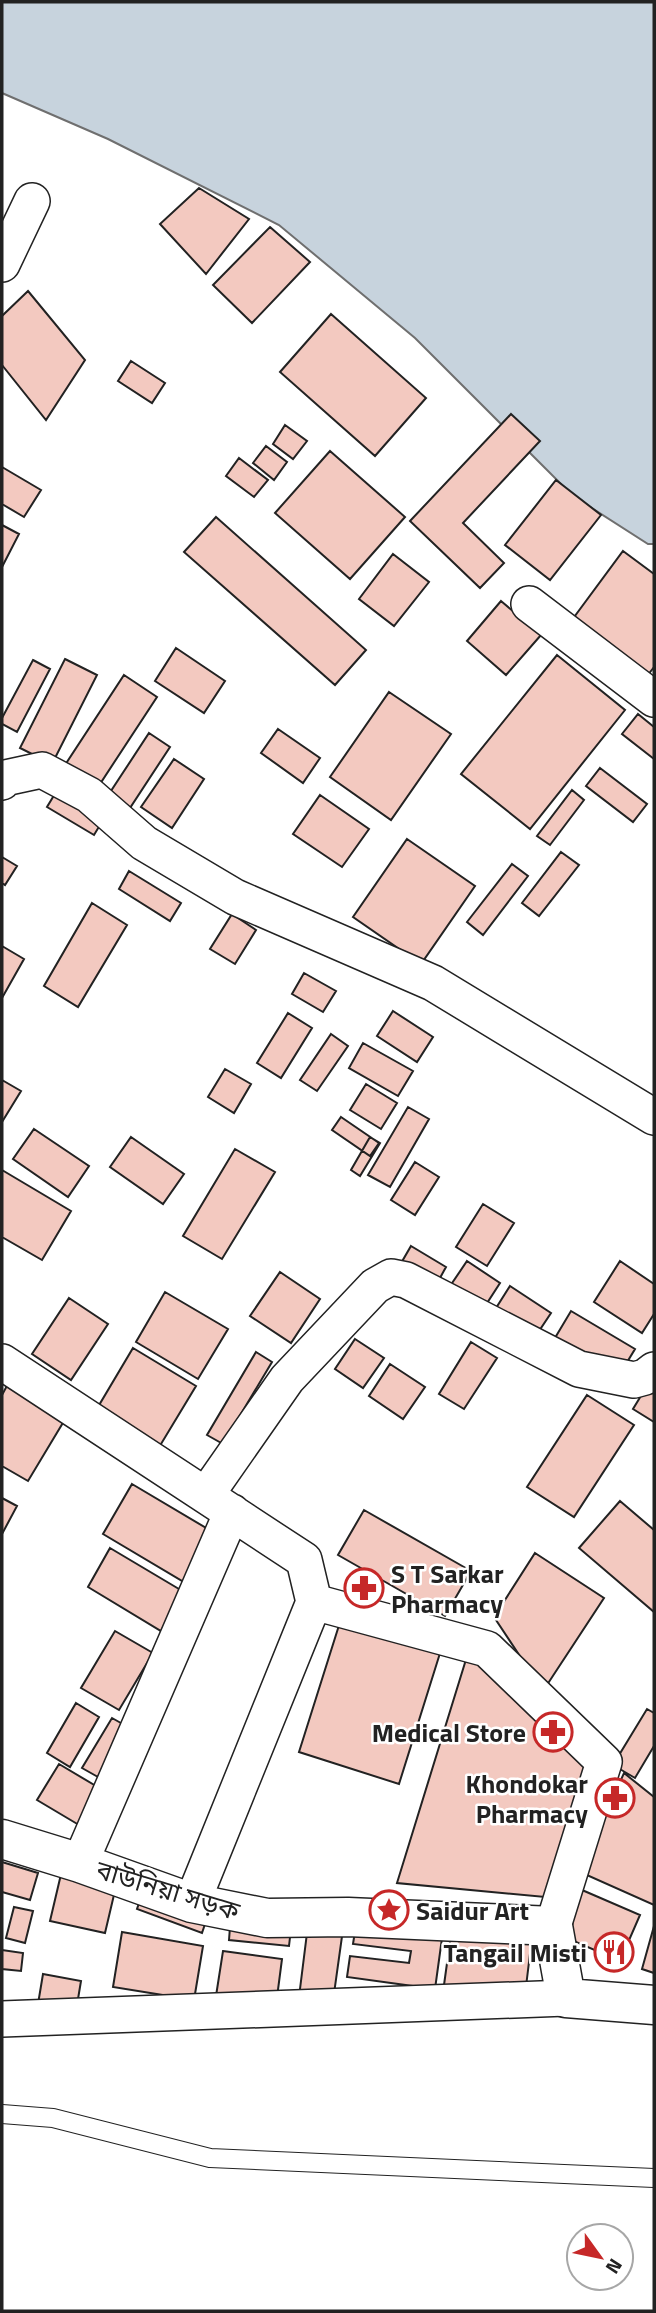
<svg xmlns="http://www.w3.org/2000/svg" width="656" height="2313" font-family="'Titillium Web','Noto Sans Bengali',sans-serif">
<style>
.water{fill:#c7d3dd;stroke:#6f6f6f;stroke-width:2}
.building{fill:#f3c9c0;stroke:#222;stroke-width:2}
.lines{fill:none;stroke-linecap:round;stroke-linejoin:round}
.lane-casing{stroke:#222;stroke-width:20}
.street-casing{stroke:#222;stroke-width:38}
.secondary-casing{stroke:#222;stroke-width:41}
.lane{stroke:#fff;stroke-width:18}
.street{stroke:#fff;stroke-width:35}
.secondary{stroke:#fff;stroke-width:38}
.labels{text-anchor:middle;dominant-baseline:central;stroke-width:5;stroke-linejoin:round;paint-order:stroke}
.poi-label{font-size:26px;font-weight:bold;fill:#222;stroke:#fff;text-anchor:end}
.street-label{font-size:26px;fill:#222;stroke:#fff}
</style>
<rect width="100%" height="100%" fill="#fff"/>
<path class="water" d="M 2,2 L 654,2 L 654,544 L 648,544 L 573,496 L 415,338 L 279,225 L 108,139 L 2,93 Z"/>
<path class="building" d="M 199,188 L 249,219 L 206,274 L 160,224 Z
M 270,227 L 310,262 L 252,323 L 213,285 Z
M 28,291 L 85,360 L 46,420 L 2,365 L 2,316 Z
M 331,314 L 426,398 L 375,456 L 280,372 Z
M 131,361 L 165,383 L 152,403 L 118,381 Z
M 511,414 L 540,441 L 463,523 L 504,563 L 480,588 L 410,521 Z
M 285,425 L 307,441 L 293,459 L 273,444 Z
M 266,446 L 287,462 L 274,480 L 253,463 Z
M 330,451 L 405,517 L 350,579 L 275,513 Z
M 239,458 L 268,480 L 254,497 L 226,476 Z
M 2,467 L 41,490 L 24,517 L 2,504 Z
M 556,480 L 601,515 L 550,580 L 505,545 Z
M 216,517 L 366,650 L 335,685 L 184,552 Z
M 2,525 L 19,534 L 2,567 Z
M 623,551 L 654,574 L 654,667 L 644,680 L 569,624 Z
M 393,554 L 429,582 L 394,626 L 359,599 Z
M 501,601 L 541,635 L 506,675 L 467,641 Z
M 176,648 L 225,681 L 204,713 L 155,681 Z
M 557,655 L 625,710 L 530,829 L 461,774 Z
M 65,659 L 97,675 L 52,764 L 20,748 Z
M 33,660 L 50,669 L 17,732 L 2,724 L 2,718 Z
M 124,675 L 157,697 L 98,787 L 65,765 Z
M 389,692 L 451,734 L 391,820 L 330,777 Z
M 638,714 L 654,727 L 654,759 L 622,734 Z
M 278,729 L 320,758 L 303,783 L 261,753 Z
M 149,733 L 170,747 L 128,811 L 107,797 Z
M 174,759 L 204,779 L 172,828 L 141,807 Z
M 600,768 L 647,804 L 633,822 L 586,786 Z
M 59,787 L 106,815 L 94,835 L 47,807 Z
M 572,790 L 584,800 L 550,845 L 537,836 Z
M 320,795 L 369,829 L 342,867 L 293,834 Z
M 407,839 L 475,886 L 421,964 L 353,917 Z
M 561,852 L 579,865 L 539,916 L 522,903 Z
M 2,857 L 17,866 L 5,885 L 2,883 Z
M 512,864 L 528,876 L 483,935 L 467,922 Z
M 129,871 L 181,903 L 170,921 L 119,889 Z
M 92,903 L 127,925 L 78,1007 L 44,986 Z
M 232,914 L 256,930 L 235,964 L 210,949 Z
M 2,946 L 24,959 L 2,998 Z
M 304,973 L 336,991 L 323,1012 L 292,994 Z
M 393,1011 L 433,1037 L 417,1062 L 377,1036 Z
M 288,1013 L 312,1028 L 281,1078 L 257,1063 Z
M 331,1034 L 348,1046 L 317,1091 L 300,1080 Z
M 363,1043 L 413,1071 L 398,1096 L 349,1068 Z
M 225,1069 L 251,1084 L 234,1113 L 208,1097 Z
M 2,1080 L 21,1091 L 2,1122 Z
M 366,1084 L 397,1103 L 381,1129 L 350,1110 Z
M 408,1107 L 429,1119 L 390,1187 L 368,1175 Z
M 341,1117 L 379,1143 L 370,1156 L 332,1130 Z
M 34,1129 L 89,1166 L 68,1197 L 13,1159 Z
M 131,1137 L 184,1174 L 163,1204 L 110,1167 Z
M 370,1137 L 380,1143 L 360,1176 L 351,1170 Z
M 235,1149 L 275,1172 L 222,1259 L 183,1236 Z
M 415,1162 L 439,1177 L 415,1215 L 391,1200 Z
M 2,1170 L 71,1211 L 42,1260 L 2,1237 Z
M 483,1204 L 514,1223 L 487,1266 L 456,1247 Z
M 411,1246 L 446,1267 L 435,1287 L 400,1265 Z
M 467,1261 L 500,1283 L 478,1317 L 444,1295 Z
M 620,1261 L 654,1284 L 654,1314 L 642,1333 L 594,1302 Z
M 280,1272 L 320,1299 L 291,1343 L 250,1316 Z
M 510,1286 L 551,1313 L 531,1343 L 491,1316 Z
M 165,1292 L 228,1329 L 198,1379 L 136,1342 Z
M 69,1298 L 108,1324 L 71,1380 L 32,1354 Z
M 571,1311 L 635,1349 L 612,1387 L 549,1348 Z
M 355,1339 L 384,1358 L 363,1388 L 335,1369 Z
M 471,1342 L 497,1358 L 464,1409 L 439,1394 Z
M 133,1348 L 196,1386 L 158,1449 L 95,1412 Z
M 256,1352 L 272,1362 L 223,1444 L 207,1435 Z
M 390,1364 L 425,1387 L 403,1419 L 369,1396 Z
M 653,1376 L 654,1377 L 654,1422 L 633,1409 Z
M 9,1382 L 67,1416 L 28,1481 L 2,1466 L 2,1395 Z
M 587,1395 L 634,1425 L 574,1517 L 527,1487 Z
M 132,1484 L 218,1535 L 189,1585 L 103,1534 Z
M 2,1498 L 17,1506 L 2,1534 Z
M 620,1501 L 654,1530 L 654,1612 L 579,1548 Z
M 364,1510 L 471,1571 L 445,1616 L 338,1555 Z
M 110,1548 L 184,1592 L 161,1631 L 88,1587 Z
M 535,1553 L 604,1598 L 543,1691 L 494,1617 Z
M 341,1619 L 441,1650 L 399,1784 L 299,1752 Z
M 115,1631 L 153,1653 L 119,1710 L 81,1688 Z
M 468,1653 L 594,1762 L 545,1897 L 397,1883 Z
M 76,1703 L 99,1717 L 70,1767 L 47,1753 Z
M 647,1709 L 654,1713 L 654,1746 L 635,1778 L 613,1765 Z
M 112,1718 L 128,1727 L 98,1777 L 82,1768 Z
M 59,1764 L 101,1789 L 79,1825 L 37,1800 Z
M 624,1773 L 654,1797 L 654,1905 L 580,1872 Z
M 2,1862 L 38,1873 L 30,1900 L 2,1892 Z
M 62,1870 L 117,1882 L 105,1933 L 50,1921 Z
M 145,1886 L 210,1909 L 202,1933 L 137,1909 Z
M 582,1890 L 640,1915 L 620,1961 L 562,1936 Z
M 14,1907 L 33,1911 L 25,1943 L 6,1938 Z
M 231,1914 L 292,1920 L 289,1946 L 229,1940 Z
M 309,1917 L 344,1922 L 333,2001 L 299,1997 Z
M 357,1919 L 443,1931 L 435,1989 L 347,1977 L 350,1956 L 409,1963 L 411,1951 L 353,1944 Z
M 654,1926 L 654,1973 L 642,1969 Z
M 452,1927 L 532,1937 L 525,1995 L 444,1985 Z
M 122,1932 L 203,1946 L 194,2000 L 113,1987 Z
M 2,1950 L 23,1953 L 21,1971 L 2,1969 Z
M 223,1951 L 282,1959 L 276,2005 L 216,1996 Z
M 43,1974 L 81,1981 L 75,2017 L 37,2010 Z"/>
<g class="lines">
<g class="lane-casing">
<path id="lane" d="M 2,2114 L 53,2118 L 210,2158 L 654,2178"/>
</g>
<g class="street-casing">
<path id="street" d="M 2,264 L 32,201
M 529,604 L 654,699
M 2,782 L 5,778 L 42,770 L 89,795 L 144,843 L 235,897 L 433,983 L 654,1117
M 2,1362 L 304,1560 L 314,1602 L 192,1903
M 206,1495 L 287,1379 L 375,1286 L 391,1277 L 406,1280 L 579,1369 L 634,1380 L 645,1377 L 654,1370
M 314,1602 L 487,1649 L 604,1762 L 553,1926
M 80,1863 L 232,1512
M 2,2019 L 566,1998"/>
</g>
<g class="secondary-casing">
<path id="secondary" d="M 2,1839 L 80,1863 L 192,1903 L 267,1918 L 348,1917 L 553,1926 L 566,1998 L 654,2005"/>
</g>
<use href="#lane" class="lane"/>
<use href="#street" class="street"/>
<use href="#secondary" class="secondary"/>
</g>
<defs>
<g id="pharmacy-ring" transform="scale(2.0125)"><circle r="9.5" fill="#fff" stroke="#c62828" stroke-width="1.5"/><path d="M-2-6h4v4h4v4h-4v4h-4v-4h-4v-4h4Z" fill="#c62828"/></g>
<g id="sight-ring" transform="scale(2.0125)"><circle r="9.5" fill="#fff" stroke="#c62828" stroke-width="1.5"/><path d="M0-6L1.8-2.2L6-1.7L2.9 1.2L3.7 5.4L0 3.3L-3.7 5.4L-2.9 1.2L-6-1.7L-1.8-2.2Z" fill="#c62828"/></g>
<g id="restaurant-ring" transform="scale(2.0125)"><circle r="9.5" fill="#fff" stroke="#c62828" stroke-width="1.5"/><path d="M-5-6h1v4h1v-4h1v4h1v-4h1v5L-1.5 .5V6h-2V.5L-5-1ZM5-6V6H3V1.5H1.5Q1.5-4 5-6Z" fill="#c62828"/></g>
</defs>
<g fill-rule="evenodd">
<use href="#pharmacy-ring" x="364" y="1588"/>
<use href="#pharmacy-ring" x="553" y="1732"/>
<use href="#pharmacy-ring" x="615" y="1798"/>
<use href="#sight-ring" x="389" y="1910"/>
<use href="#restaurant-ring" x="614" y="1952"/>
</g>
<g class="labels">
<g class="poi-label">
<text x="391" y="1573" text-anchor="start">S T Sarkar<tspan x="391" dy="30">Pharmacy</tspan></text>
<text x="526" y="1732">Medical Store</text>
<text x="588" y="1783">Khondokar<tspan x="588" dy="30">Pharmacy</tspan></text>
<text x="416" y="1910" text-anchor="start">Saidur Art</text>
<text x="587" y="1952">Tangail Misti</text>
</g>
<g class="street-label">
<text transform="translate(168 1890) rotate(17)">বাউনিয়া সড়ক</text>
</g>
</g>
<rect width="656" height="2313" fill="none" stroke="#222222" stroke-width="7"/>
<g transform="translate(600 2257) rotate(123)"><circle r="33" fill="#ffffff" stroke="#a7a7a7" stroke-width="2"/>
<path d="M0-5L12 26L0 18L-12 26Z" fill="#c62828"/>
<text y="-10" font-size="19" font-weight="bold" text-anchor="middle" fill="#222222">N</text>
</g>
</svg>
